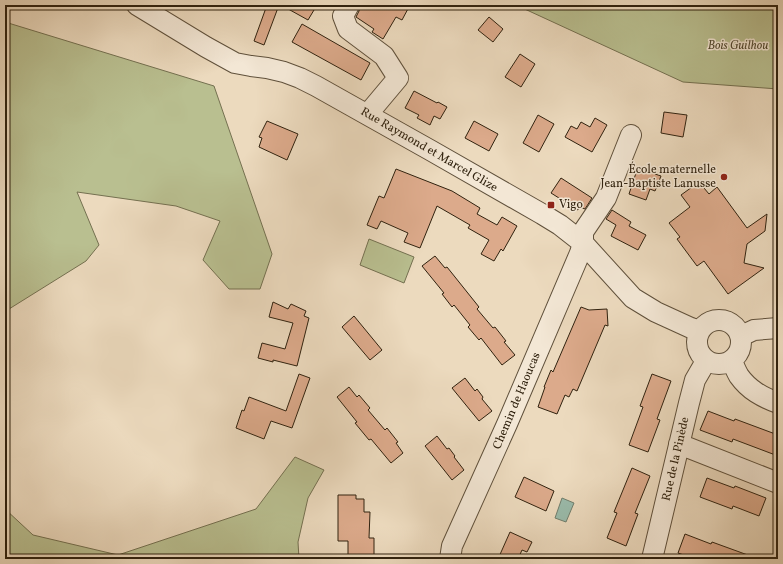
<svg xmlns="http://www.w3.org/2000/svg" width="783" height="564" font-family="Vollkorn,serif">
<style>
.green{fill:#b9bf90;stroke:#747050}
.water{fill:#9abbab;stroke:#707e6d}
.building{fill:#dcaa8b;stroke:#30220f}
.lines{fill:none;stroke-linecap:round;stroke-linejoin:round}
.minor-casing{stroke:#5f503b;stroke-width:22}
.minor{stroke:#f3e7d5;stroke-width:20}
.poi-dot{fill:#8f2418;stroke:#f3e7d5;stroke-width:1.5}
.labels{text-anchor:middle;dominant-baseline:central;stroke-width:3;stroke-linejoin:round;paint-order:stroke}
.park-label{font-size:12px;font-style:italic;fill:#52492f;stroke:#f3e7d5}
.street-label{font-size:12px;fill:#30220f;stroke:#f3e7d5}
.poi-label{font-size:12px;fill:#30220f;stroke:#f3e7d5;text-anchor:end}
</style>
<rect width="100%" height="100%" fill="#ecdabe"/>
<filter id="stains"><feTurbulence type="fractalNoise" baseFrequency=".005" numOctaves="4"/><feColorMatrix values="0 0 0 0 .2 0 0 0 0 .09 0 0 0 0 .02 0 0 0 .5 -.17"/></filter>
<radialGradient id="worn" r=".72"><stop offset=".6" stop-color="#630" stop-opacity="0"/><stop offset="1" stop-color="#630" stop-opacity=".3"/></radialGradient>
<path class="green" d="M 516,5 L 778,5 L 778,89 L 683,82 Z
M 5,22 L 214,86 L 272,254 L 260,289 L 229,289 L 203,260 L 220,221 L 176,206 L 77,192 L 99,245 L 86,261 L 9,309 L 5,314 Z
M 369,239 L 414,257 L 404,283 L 360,265 Z
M 295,457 L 324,470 L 308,498 L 298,542 L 299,559 L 5,559 L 5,509 L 33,535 L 118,555 L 256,509 Z"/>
<path class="water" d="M 562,498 L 574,503 L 566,522 L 555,518 Z"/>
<path class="building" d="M 267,5 L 279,5 L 264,45 L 254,41 Z
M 281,5 L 317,5 L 308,20 Z
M 360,5 L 410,5 L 402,20 L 396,17 L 383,39 L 372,32 L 374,29 L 356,17 L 359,11 Z
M 489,17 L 503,29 L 493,42 L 478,30 Z
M 302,24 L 370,63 L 361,80 L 292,42 Z
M 520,54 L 535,64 L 521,87 L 505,77 Z
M 414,91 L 437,103 L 438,102 L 447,107 L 440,119 L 434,116 L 430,125 L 417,118 L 419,115 L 405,108 Z
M 664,112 L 687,115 L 683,137 L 661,133 Z
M 538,115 L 554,124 L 539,152 L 523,143 Z
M 595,118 L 607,125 L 592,152 L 565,137 L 571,126 L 577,129 L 581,122 L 590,127 Z
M 267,121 L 298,134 L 287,160 L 259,147 L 262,138 L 259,137 Z
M 474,121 L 498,134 L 489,151 L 465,138 Z
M 640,167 L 655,171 L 655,174 L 661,176 L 655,191 L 650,189 L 646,200 L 629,194 L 636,173 L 638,173 Z
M 396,169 L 452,191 L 480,208 L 477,214 L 497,225 L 502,217 L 517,226 L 503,251 L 501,249 L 494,261 L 481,254 L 489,240 L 468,228 L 470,225 L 437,206 L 420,248 L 404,242 L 408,233 L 381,221 L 377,229 L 367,225 L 379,196 L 384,198 Z
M 561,178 L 592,198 L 585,209 L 580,207 L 578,210 L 551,193 Z
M 699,182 L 709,194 L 717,187 L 747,228 L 767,214 L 765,231 L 747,244 L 744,263 L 764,268 L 728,294 L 704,261 L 697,266 L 677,239 L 680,237 L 669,223 L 690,207 L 681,195 Z
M 612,210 L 631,222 L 629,226 L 646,235 L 638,250 L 611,236 L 616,225 L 606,219 Z
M 435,256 L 445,268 L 447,267 L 479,307 L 477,309 L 493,328 L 495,327 L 506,341 L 504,342 L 515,355 L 502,365 L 481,338 L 479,340 L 468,327 L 470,325 L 454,305 L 452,307 L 442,294 L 444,293 L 422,266 Z
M 273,302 L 288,309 L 291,304 L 306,311 L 304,316 L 309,318 L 297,366 L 273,360 L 273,362 L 258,358 L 262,343 L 285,349 L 293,323 L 269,317 Z
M 581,307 L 589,310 L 607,309 L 608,326 L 605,325 L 577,391 L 573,389 L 569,397 L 565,395 L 557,414 L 538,407 L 545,387 L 544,387 L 551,370 L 553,372 Z
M 354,316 L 382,350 L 370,360 L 342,327 Z
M 299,374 L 310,378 L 292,428 L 271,421 L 264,439 L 236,428 L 242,410 L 244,411 L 249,397 L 286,411 Z
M 652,374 L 671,381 L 657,419 L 660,420 L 648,452 L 629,445 L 643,407 L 640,406 Z
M 465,378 L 475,391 L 477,389 L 483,397 L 482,399 L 492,411 L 479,421 L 452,388 Z
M 349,387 L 357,397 L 359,395 L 370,408 L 368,410 L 385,430 L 387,428 L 398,442 L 396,443 L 403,453 L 391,463 L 371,439 L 369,440 L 355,423 L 357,422 L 337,397 Z
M 708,411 L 734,421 L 735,419 L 778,435 L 778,456 L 733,439 L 732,442 L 700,430 Z
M 437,436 L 447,449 L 449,448 L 455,456 L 454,457 L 464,470 L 452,480 L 425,446 Z
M 632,468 L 650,476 L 635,513 L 638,514 L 626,546 L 607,538 L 617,513 L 614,512 Z
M 524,477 L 554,491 L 546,511 L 515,497 Z
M 707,478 L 734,488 L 735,486 L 766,498 L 759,516 L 733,506 L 732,509 L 700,497 Z
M 338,495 L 356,495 L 356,499 L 364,499 L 364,512 L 370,512 L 369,538 L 374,538 L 374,555 L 348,555 L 348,541 L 338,541 Z
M 510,532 L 532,542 L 527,552 L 522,550 L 518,559 L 498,559 Z
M 685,534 L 711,544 L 712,542 L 756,558 L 756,559 L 695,559 L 678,553 Z"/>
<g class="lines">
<g class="minor-casing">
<path id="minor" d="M 137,5 L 206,47 L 235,63 L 251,66 L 267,68 L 284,72 L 300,78 L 316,86 L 430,150 L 542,214 L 560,225 L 583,243 L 633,298 L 656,312 L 691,328 L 700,331
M 349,5 L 343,16 L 348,29 L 384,56 L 398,78 L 372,109 L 368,115
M697 342a22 22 0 1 1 44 0a22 22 0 1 1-44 0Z
M 741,336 L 754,330 L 778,328
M 732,361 C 734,366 736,371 739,376 C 749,390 762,397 778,403
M 679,444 L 778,483
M 450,559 L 452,546 L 507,424 L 580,253 L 583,243 L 583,232 L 606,198 L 631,135
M 652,559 L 689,403 L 695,380 L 706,361"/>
</g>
<use href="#minor" class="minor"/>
</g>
<g class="poi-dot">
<circle cx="724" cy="177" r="4"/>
<rect x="547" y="201" width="8" height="8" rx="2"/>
</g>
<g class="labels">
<g class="park-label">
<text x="738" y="46">Bois Guilhou</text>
</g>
<g class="street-label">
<text transform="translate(429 150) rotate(30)">Rue Raymond et Marcel Glize</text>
<text transform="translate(517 401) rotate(-67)">Chemin de Haoucas</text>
<text transform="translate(676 459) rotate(-77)">Rue de la Pinède</text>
</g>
<g class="poi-label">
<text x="716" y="170">École maternelle<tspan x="716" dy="14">Jean-Baptiste Lanusse</tspan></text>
<text x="559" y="205" text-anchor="start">Vigo</text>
</g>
</g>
<rect width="783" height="564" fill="none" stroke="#ecdabe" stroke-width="20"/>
<rect x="6" y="6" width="771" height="552" fill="none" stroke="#30220f" stroke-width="2"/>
<rect x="10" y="10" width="763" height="544" fill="none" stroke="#30220f"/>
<rect width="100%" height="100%" filter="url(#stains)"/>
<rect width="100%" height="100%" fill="url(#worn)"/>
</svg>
